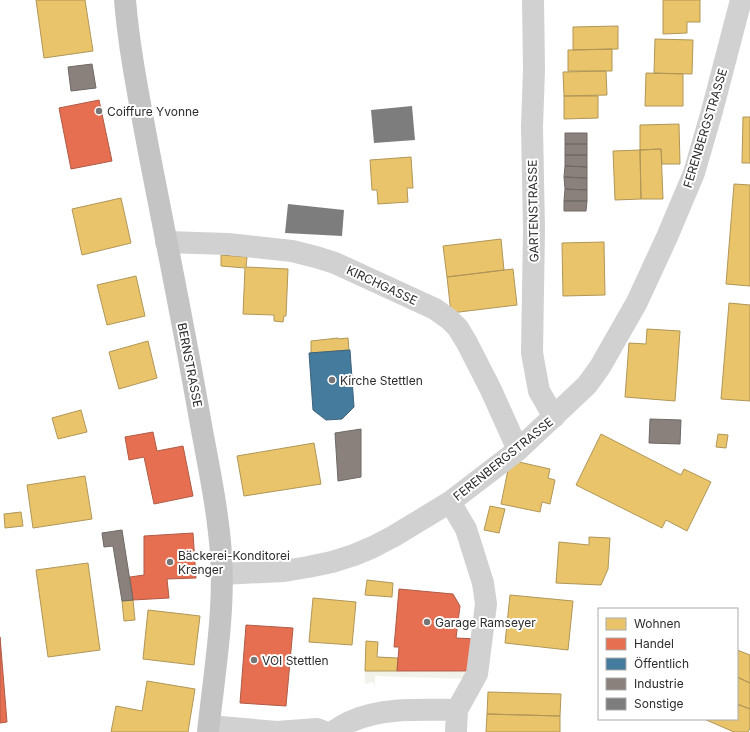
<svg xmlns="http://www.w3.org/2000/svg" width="750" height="732" font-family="Inter,sans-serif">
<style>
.green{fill:#f1f3eb}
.homes{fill:#e9c46a;stroke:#b09657}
.shops{fill:#e76f51;stroke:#af5b46}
.public{fill:#457b9d;stroke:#3e637b}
.industry{fill:#8a817c;stroke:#6e6864}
.building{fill:#7d7d7d}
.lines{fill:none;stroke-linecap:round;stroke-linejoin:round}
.minor{stroke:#d1d1d1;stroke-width:22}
.major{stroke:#c4c4c4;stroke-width:22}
.poi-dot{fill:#767676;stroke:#fff;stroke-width:1.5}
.labels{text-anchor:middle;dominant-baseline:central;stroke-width:4;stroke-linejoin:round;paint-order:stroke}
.poi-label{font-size:12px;fill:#2c2c2c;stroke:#fff;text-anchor:start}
.street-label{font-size:12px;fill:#2c2c2c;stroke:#fff}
</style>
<rect width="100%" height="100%" fill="#fff"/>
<path class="green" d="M 365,671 L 470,672 L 466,679 L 375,676 L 375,687 L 373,682 L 365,684 Z"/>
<path class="homes" d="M 36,0 L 85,0 L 93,51 L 44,58 Z
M 663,0 L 700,0 L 700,22 L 687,22 L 687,33 L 663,34 Z
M 618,26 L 618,49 L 573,50 L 573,27 Z
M 655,39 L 693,40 L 692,74 L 654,73 Z
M 612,49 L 612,71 L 568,71 L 568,50 Z
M 606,71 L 607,95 L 564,96 L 563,72 Z
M 646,73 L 683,74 L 683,106 L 645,106 Z
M 564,96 L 598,96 L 598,118 L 564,119 Z
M 743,117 L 750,117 L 750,163 L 742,163 Z
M 679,124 L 680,164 L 662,164 L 661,149 L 640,150 L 640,125 Z
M 661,149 L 663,199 L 641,199 L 640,150 Z
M 640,150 L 641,199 L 615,200 L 613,151 Z
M 411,157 L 413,188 L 407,188 L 408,202 L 378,204 L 377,190 L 372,190 L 370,160 Z
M 734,184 L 750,185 L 750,286 L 726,284 Z
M 121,198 L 131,243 L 82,255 L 72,209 Z
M 501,239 L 504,270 L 447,277 L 443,246 Z
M 604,242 L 605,295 L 563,296 L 562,243 Z
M 221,255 L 247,257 L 246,267 L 288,269 L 286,316 L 284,316 L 283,322 L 274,321 L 274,315 L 243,314 L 245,268 L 221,266 Z
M 513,269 L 517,305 L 451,313 L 447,277 Z
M 136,276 L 145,316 L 107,325 L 97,285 Z
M 729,303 L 750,305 L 750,401 L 721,399 Z
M 647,329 L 680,331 L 675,401 L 625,397 L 629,343 L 646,344 Z
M 338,338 L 338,339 L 348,338 L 349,350 L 311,353 L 311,341 Z
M 148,341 L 157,378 L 119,389 L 109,352 Z
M 81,410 L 87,432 L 58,439 L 52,418 Z
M 601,434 L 681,475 L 684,469 L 711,482 L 687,531 L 666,520 L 662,528 L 576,485 Z
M 718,434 L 728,435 L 726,448 L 716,447 Z
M 314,443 L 321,484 L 244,496 L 237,456 Z
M 510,460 L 550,469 L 548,478 L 555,480 L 550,504 L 542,502 L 540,512 L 501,504 Z
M 85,476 L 92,519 L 33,528 L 27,485 Z
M 490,506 L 505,509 L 499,533 L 484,530 Z
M 21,512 L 23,526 L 5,528 L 4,514 Z
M 589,537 L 610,538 L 608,569 L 601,585 L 556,583 L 559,542 L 589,545 Z
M 88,563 L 100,650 L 48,657 L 36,570 Z
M 367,580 L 393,583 L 392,597 L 365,595 Z
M 510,595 L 573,601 L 568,650 L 505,643 Z
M 313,598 L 356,602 L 352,645 L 309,642 Z
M 133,600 L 135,620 L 124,621 L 122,601 Z
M 148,610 L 200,616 L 194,665 L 143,659 Z
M 366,641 L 378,642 L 377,657 L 398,658 L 397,671 L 365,671 Z
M 737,650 L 750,655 L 750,683 L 737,677 Z
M 737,677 L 750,683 L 750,709 L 737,704 Z
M 147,681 L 195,689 L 188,732 L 111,732 L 116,706 L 142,711 Z
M 488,692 L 561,694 L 560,716 L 487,714 Z
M 737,704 L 750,709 L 750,728 L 748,732 L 734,732 L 704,719 L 737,719 Z
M 487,714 L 560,716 L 560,732 L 486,732 Z"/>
<path class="shops" d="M 99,100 L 112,161 L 71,169 L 59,108 Z
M 153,432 L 157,451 L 183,446 L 193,496 L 154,504 L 144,457 L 129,460 L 125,437 Z
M 193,533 L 196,578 L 167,579 L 169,598 L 133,600 L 130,577 L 144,575 L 144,536 Z
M 399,589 L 453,594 L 460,606 L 456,638 L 477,639 L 471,671 L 397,671 L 399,647 L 394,647 Z
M 246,625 L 293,628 L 286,706 L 240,703 Z
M 0,637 L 7,722 L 0,723 Z"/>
<path class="public" d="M 350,350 L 354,407 L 342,419 L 326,420 L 313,410 L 309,353 Z"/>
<path class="industry" d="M 92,64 L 96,88 L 71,91 L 68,67 Z
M 565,133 L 587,133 L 587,144 L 565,144 Z
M 565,144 L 587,144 L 587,155 L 565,155 Z
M 565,155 L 587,155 L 587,167 L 565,166 Z
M 565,166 L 587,167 L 587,178 L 564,177 Z
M 564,177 L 587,178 L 587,190 L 565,189 Z
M 565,189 L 587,190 L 587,201 L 564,201 Z
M 564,201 L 587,201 L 586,211 L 564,211 Z
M 650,419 L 681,420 L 680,444 L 649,443 Z
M 361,429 L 361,477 L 338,481 L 335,433 Z
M 122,530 L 133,600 L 122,601 L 113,546 L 104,547 L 102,533 Z"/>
<path class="building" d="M 412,106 L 415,140 L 374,143 L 371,110 Z
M 288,204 L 344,210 L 342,236 L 285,233 Z"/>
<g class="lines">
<path class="minor" d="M 533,0 L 534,69 L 532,127 L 534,229 L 532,353 L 539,391 L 554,417
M 166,242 L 228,244 L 292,251 L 316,257 L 335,263 L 435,309 L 449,319 L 458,328 L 467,343 L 491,390 L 518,450
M 221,574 L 284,571 L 308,567 L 332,562 L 354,555 L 373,547 L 394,536 L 450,502 L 518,450 L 587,385 L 600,367 L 637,302 L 667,237 L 694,173 L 712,111 L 741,0
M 209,726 L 277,732 L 317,729 L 325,732
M 333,732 C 339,728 345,723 352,721 C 385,707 422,710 457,710 L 477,674 L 486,604 L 483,583 L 466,529 L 450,502
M 456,732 L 457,710"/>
<path class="major" d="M 125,0 C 129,49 139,98 148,147 C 166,240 185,332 201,425 C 209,468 218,511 221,554 C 225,612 214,675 208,732"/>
</g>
<g class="poi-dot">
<circle cx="99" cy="111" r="4"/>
<circle cx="332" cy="380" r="4"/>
<circle cx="170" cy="562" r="4"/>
<circle cx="427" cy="622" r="4"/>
<circle cx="254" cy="660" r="4"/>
</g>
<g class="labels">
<g class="poi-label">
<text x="107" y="111">Coiffure Yvonne</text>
<text x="340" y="380">Kirche Stettlen</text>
<text x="178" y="555">Bäckerei-Konditorei<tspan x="178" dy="14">Krenger</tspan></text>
<text x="435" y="622">Garage Ramseyer</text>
<text x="262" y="660">VOI Stettlen</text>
</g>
<g class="street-label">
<text transform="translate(705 128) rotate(-73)">FERENBERGSTRASSE</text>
<text transform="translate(533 211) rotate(-91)">GARTENSTRASSE</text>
<text transform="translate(382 285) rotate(25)">KIRCHGASSE</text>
<text transform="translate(190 365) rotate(79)">BERNSTRASSE</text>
<text transform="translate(503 459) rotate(-39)">FERENBERGSTRASSE</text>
</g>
</g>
<rect x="598" y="608" width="140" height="112" fill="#ffffff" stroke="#ababab"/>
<rect x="606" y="618" width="20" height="12" fill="#e9c46a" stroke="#ababab"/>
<text x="634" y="628" font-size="12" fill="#2c2c2c">Wohnen</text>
<rect x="606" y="638" width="20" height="12" fill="#e76f51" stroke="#ababab"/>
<text x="634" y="648" font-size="12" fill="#2c2c2c">Handel</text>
<rect x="606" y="658" width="20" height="12" fill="#457b9d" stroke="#ababab"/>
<text x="634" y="668" font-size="12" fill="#2c2c2c">Öffentlich</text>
<rect x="606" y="678" width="20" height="12" fill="#8a817c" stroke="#ababab"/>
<text x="634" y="688" font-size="12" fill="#2c2c2c">Industrie</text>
<rect x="606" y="698" width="20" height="12" fill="#7d7d7d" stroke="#ababab"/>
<text x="634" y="708" font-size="12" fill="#2c2c2c">Sonstige</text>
</svg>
